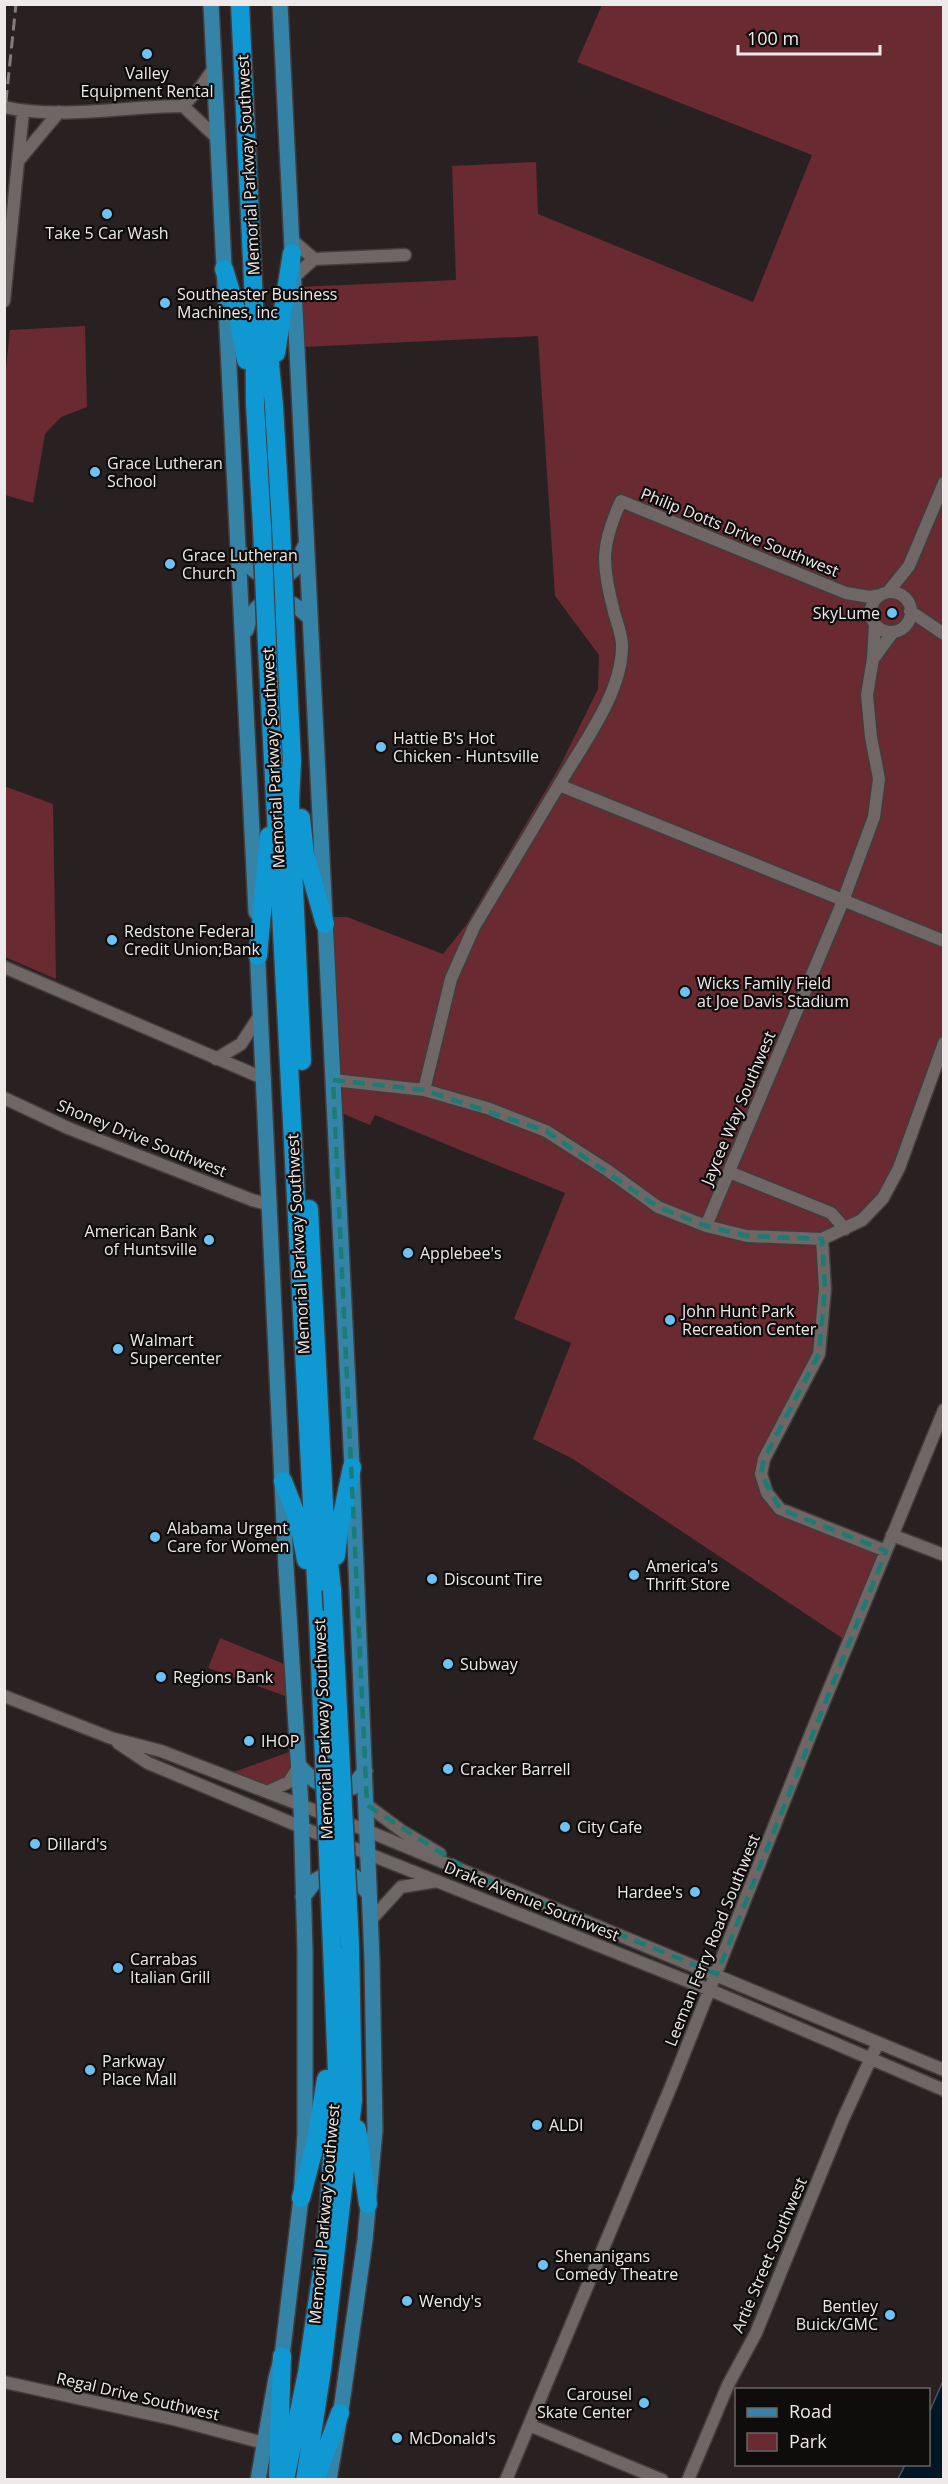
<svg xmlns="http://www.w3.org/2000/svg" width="948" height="2484" font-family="'Open Sans',sans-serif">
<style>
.green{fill:#692a31}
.water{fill:#001725;stroke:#485660;stroke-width:1.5}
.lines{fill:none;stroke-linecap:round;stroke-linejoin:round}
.minor-casing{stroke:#423c3c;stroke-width:15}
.major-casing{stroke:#423c3c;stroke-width:18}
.highway-casing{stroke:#423c3c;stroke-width:21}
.minor{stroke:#6f6666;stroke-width:12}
.major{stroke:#3584a7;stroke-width:15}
.highway{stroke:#0f98d2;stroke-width:18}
.rail{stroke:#837c7c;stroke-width:3;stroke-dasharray:12 6;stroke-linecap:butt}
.highway-bridge-casing{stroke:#423c3c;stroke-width:21;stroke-linecap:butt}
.highway-bridge{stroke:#0f98d2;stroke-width:18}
.marked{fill:none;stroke:#1a7c74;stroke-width:4.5;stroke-dasharray:12 8;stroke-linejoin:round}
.poi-dot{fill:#6dc2f3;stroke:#0f0c0c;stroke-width:2}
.labels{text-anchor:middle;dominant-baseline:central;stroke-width:4.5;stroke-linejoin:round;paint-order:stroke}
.poi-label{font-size:16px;fill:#efeaea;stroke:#0f0c0c;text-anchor:start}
.street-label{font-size:16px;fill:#efeaea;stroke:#0f0c0c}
</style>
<rect width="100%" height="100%" fill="#292121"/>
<path class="green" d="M 602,5 L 943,5 L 943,1043 L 899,1168 L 862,1220 L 822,1239 L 819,1354 L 761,1474 L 780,1509 L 886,1551 L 848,1642 L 573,1459 L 533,1439 L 571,1343 L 514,1319 L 565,1193 L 375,1115 L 370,1125 L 334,1110 L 325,917 L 347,917 L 443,954 L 466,925 L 560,766 L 598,689 L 599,655 L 555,596 L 538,336 L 302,347 L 299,287 L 456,280 L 452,166 L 536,162 L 538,214 L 753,302 L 812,155 L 577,62 Z
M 85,326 L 87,407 L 61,417 L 45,434 L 33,503 L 5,495 L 4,387 L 10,330 Z
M 4,786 L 53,804 L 56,979 L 5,957 Z
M 220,1638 L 284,1664 L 288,1697 L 208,1668 Z
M 289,1752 L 291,1767 L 283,1782 L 267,1786 L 234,1772 Z"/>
<path class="water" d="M 943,2381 L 943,2479 L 898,2479 L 905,2465 L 928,2464 L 929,2413 Z"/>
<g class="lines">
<g class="minor-casing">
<path id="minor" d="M 183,106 L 200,88 L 214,68
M 4,107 C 61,120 125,106 183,106 L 217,138
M 19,160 L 59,112
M 292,240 L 314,259 L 294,277
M 314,259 L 405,255
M 4,301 L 23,112
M 888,592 L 909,566 L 944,483
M871 612a20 20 0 1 1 40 0a20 20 0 1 1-40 0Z
M 910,611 L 944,634
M 874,658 L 893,632
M 559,785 C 582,745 621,695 622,648 C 623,637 617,623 614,612 C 602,563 600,547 621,501 L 846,593 L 870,597 L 881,595
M 4,967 L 265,1079
M 216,1059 L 241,1044 L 260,1015
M 333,1080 L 424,1090 L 487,1108 L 546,1131 L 607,1170 L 658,1207 L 706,1226 L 747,1236 L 822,1239 L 862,1220 L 883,1198 L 899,1168 L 944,1043
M 424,1090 L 451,979 L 474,927 L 559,785 L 944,941
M 4,1098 L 68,1128 L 252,1200 L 270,1205
M 729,1172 L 831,1213 L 845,1229
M 706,1226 L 843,901 L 874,817 L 879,779 L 871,737 L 867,695 L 873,659 L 875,624
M 822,1239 L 825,1289 L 819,1354 L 764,1459 L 761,1474 L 767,1493 L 780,1509 L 886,1551
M 892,1535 L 944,1555
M 4,1696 L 111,1738 L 161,1751 L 368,1831 L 944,2070
M 118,1743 L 148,1763 L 301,1827 L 710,1990 L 944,2090
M 267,1792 L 289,1782 L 299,1766
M 367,1805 L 402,1831 L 440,1854
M 370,1921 L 401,1887 L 437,1881
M 4,2382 L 177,2420 L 264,2443
M 529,2425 L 662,2480
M 506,2480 L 672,2084 L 814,1726 L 944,1410
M 688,2480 L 728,2385 L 756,2333 L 843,2119 L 878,2043"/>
</g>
<g class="major-casing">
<path id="major" d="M 211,4 L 256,912
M 280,4 L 352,1467 L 372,1960 L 375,2130 L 365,2240 L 342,2403 L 329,2480
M 240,552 C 250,571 269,587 291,572 C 299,566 301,554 305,546
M 246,630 C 257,591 285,593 310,618
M 257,945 L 286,1567 L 301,1806 L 305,1951 L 305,2134 L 301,2198 L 282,2356 L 276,2378 L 258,2480
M 299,1766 C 312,1781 332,1795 353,1787 L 365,1771
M 303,1897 L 315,1881 L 332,1871 L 354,1876 L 369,1894"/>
</g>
<g class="highway-casing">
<path id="highway" d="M 240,4 L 254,303 L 255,404 L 262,527
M 224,269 L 237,312 L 246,360
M 266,321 L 274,406 L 281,525
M 276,353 L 292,253
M 286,643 L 292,761 L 290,802 L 302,1061
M 267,645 L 318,1618
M 301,818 L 305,854 L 325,924
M 258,956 L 269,836
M 309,1209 L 325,1524 L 332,1590
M 283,1481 L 298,1519 L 306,1560
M 336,1556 L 339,1530 L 352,1467
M 357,2129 L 368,2204
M 301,2198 L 316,2141 L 326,2079
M 278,2475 L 282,2356
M 285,2480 L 307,2373 L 322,2271 L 329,2206 L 337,2072 L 332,1948
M 305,2480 L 322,2370 L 353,2100 L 350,1945
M 315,2480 L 340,2413"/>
</g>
<use href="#minor" class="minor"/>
<use href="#major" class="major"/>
<use href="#highway" class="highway"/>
<path class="rail" d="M 4,120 L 16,4"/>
<g class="highway-bridge-casing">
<path id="highway-bridge" d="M 281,525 L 286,643
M 262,527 L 267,645
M 332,1590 L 350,1945
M 318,1618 L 332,1948"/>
</g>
<use href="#highway-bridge" class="highway-bridge"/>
</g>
<path class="marked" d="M 333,1080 L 424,1090 L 546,1131 L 658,1207 L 706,1226 L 747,1236 L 822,1239 L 825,1289 L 819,1354 L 764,1459 L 761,1474 L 780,1509 L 886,1551 L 717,1974 L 477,1876 L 367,1805 Z"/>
<g class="poi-dot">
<circle cx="147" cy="54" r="6"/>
<circle cx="107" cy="214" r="6"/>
<circle cx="165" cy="303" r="6"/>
<circle cx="95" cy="472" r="6"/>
<circle cx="170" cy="564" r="6"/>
<circle cx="892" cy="613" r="6"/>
<circle cx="381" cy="747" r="6"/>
<circle cx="112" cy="940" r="6"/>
<circle cx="685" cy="992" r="6"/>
<circle cx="209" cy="1240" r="6"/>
<circle cx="408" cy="1253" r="6"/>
<circle cx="670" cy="1320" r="6"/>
<circle cx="118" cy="1349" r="6"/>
<circle cx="155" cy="1537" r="6"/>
<circle cx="634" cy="1575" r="6"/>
<circle cx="432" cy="1579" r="6"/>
<circle cx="448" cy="1664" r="6"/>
<circle cx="161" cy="1677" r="6"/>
<circle cx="249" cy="1741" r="6"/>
<circle cx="448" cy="1769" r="6"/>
<circle cx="565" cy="1827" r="6"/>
<circle cx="35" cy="1844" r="6"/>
<circle cx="695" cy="1892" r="6"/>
<circle cx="118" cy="1968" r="6"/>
<circle cx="90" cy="2070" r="6"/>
<circle cx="537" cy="2125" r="6"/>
<circle cx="543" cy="2265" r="6"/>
<circle cx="407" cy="2301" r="6"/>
<circle cx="890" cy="2315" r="6"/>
<circle cx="644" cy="2403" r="6"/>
<circle cx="397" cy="2438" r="6"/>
</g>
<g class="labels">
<g class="poi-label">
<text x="147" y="73" text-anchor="middle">Valley<tspan x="147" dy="18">Equipment Rental</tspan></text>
<text x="107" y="233" text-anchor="middle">Take 5 Car Wash</text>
<text x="177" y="294">Southeaster Business<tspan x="177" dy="18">Machines, inc</tspan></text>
<text x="107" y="463">Grace Lutheran<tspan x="107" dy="18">School</tspan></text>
<text x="182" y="555">Grace Lutheran<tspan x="182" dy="18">Church</tspan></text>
<text x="880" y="613" text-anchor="end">SkyLume</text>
<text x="393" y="738">Hattie B's Hot<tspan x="393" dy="18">Chicken - Huntsville</tspan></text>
<text x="124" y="931">Redstone Federal<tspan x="124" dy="18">Credit Union;Bank</tspan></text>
<text x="697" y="983">Wicks Family Field<tspan x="697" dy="18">at Joe Davis Stadium</tspan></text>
<text x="197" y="1231" text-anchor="end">American Bank<tspan x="197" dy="18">of Huntsville</tspan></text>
<text x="420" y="1253">Applebee's</text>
<text x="682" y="1311">John Hunt Park<tspan x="682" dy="18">Recreation Center</tspan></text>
<text x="130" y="1340">Walmart<tspan x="130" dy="18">Supercenter</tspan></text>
<text x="167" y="1528">Alabama Urgent<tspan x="167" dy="18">Care for Women</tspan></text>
<text x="646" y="1566">America's<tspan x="646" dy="18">Thrift Store</tspan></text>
<text x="444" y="1579">Discount Tire</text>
<text x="460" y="1664">Subway</text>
<text x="173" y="1677">Regions Bank</text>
<text x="261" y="1741">IHOP</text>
<text x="460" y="1769">Cracker Barrell</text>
<text x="577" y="1827">City Cafe</text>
<text x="47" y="1844">Dillard's</text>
<text x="683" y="1892" text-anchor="end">Hardee's</text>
<text x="130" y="1959">Carrabas<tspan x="130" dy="18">Italian Grill</tspan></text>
<text x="102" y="2061">Parkway<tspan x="102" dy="18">Place Mall</tspan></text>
<text x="549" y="2125">ALDI</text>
<text x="555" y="2256">Shenanigans<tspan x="555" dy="18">Comedy Theatre</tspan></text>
<text x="419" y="2301">Wendy's</text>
<text x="878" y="2306" text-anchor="end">Bentley<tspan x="878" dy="18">Buick/GMC</tspan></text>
<text x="632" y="2394" text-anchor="end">Carousel<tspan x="632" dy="18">Skate Center</tspan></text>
<text x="409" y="2438">McDonald's</text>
</g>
<g class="street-label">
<text transform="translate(248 165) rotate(-93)">Memorial Parkway Southwest</text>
<text transform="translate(740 532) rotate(22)">Philip Dotts Drive Southwest</text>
<text transform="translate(273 758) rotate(-93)">Memorial Parkway Southwest</text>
<text transform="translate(738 1108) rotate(-67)">Jaycee Way Southwest</text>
<text transform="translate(142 1138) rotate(22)">Shoney Drive Southwest</text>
<text transform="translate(298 1244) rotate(-93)">Memorial Parkway Southwest</text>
<text transform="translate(323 1729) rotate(-92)">Memorial Parkway Southwest</text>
<text transform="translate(532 1901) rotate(22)">Drake Avenue Southwest</text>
<text transform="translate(712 1940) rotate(-68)">Leeman Ferry Road Southwest</text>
<text transform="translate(324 2214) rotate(-85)">Memorial Parkway Southwest</text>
<text transform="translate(769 2255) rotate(-67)">Artie Street Southwest</text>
<text transform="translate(138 2396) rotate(13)">Regal Drive Southwest</text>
</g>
</g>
<rect width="948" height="2484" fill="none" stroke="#efeaea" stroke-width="12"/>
<rect x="735" y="2388" width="195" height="78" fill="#0f0c0c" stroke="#696565" stroke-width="1.5"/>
<rect x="747" y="2408" width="30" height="9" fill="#3584a7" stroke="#696565" stroke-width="1.5"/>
<text x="789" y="2418" font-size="18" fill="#efeaea">Road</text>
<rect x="747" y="2433" width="30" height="18" fill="#692a31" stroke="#696565" stroke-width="1.5"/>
<text x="789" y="2448" font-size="18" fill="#efeaea">Park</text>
<path d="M738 45v9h142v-9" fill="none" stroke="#efeaea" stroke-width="3"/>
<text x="747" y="45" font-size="18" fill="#efeaea" stroke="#0f0c0c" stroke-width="4.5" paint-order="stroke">100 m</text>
</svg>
